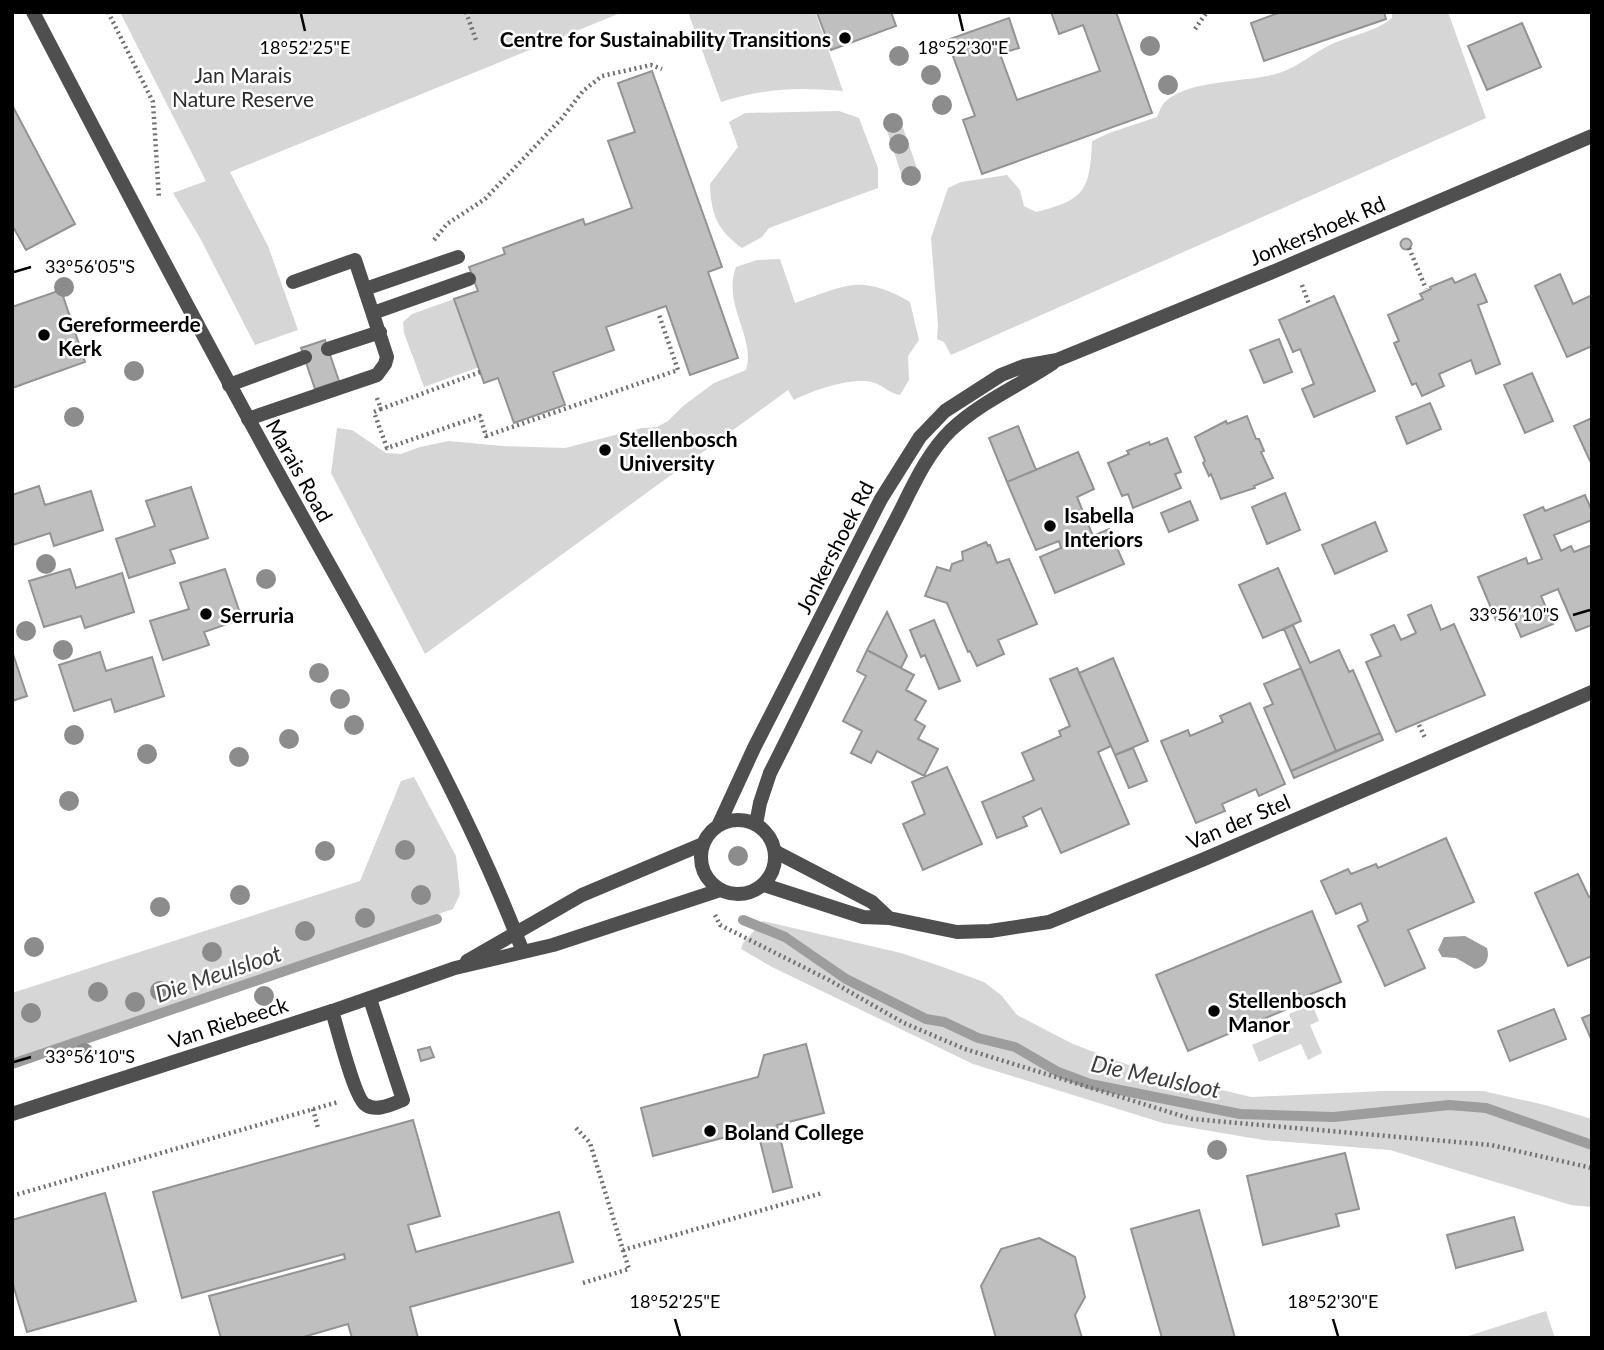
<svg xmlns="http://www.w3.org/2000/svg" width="1604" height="1350" font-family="Lato,sans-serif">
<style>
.green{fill:#d6d6d6}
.water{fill:#9d9d9d}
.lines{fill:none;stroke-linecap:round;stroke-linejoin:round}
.stream{stroke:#9d9d9d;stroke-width:10}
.building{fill:#bfbfbf;stroke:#939393;stroke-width:2}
.path{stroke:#717171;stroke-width:4.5;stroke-dasharray:2 3.5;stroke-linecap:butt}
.service{stroke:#4f4f4f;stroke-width:14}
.minor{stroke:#4f4f4f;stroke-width:14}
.tertiary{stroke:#4f4f4f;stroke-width:14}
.tree{fill:#8c8c8c}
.ticks{fill:none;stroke:#000;stroke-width:2.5}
.poi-dot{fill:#000;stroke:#fff;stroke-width:2.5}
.labels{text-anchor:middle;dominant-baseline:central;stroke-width:5;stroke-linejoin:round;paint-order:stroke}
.poi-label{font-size:21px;font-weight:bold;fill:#000;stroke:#fff;text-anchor:start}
.park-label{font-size:21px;fill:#2d2d2d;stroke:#fff}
.street-label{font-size:21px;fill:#000;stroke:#fff}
.water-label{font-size:23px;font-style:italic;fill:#3e3e3e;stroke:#fff}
.ticks-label{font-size:18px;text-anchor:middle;fill:#000;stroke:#fff;stroke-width:5;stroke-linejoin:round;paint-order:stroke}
</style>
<rect width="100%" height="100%" fill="#fff"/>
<path class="green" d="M 120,12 L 623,12 L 230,172 L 268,246 L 298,330 L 255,345 L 200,238 L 173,193 L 206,181 Z
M 688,12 L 815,12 L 843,91 C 796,87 767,88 721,102 Z
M 1392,12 L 1448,12 L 1486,118 L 951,355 L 944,342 L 937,339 L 938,325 L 931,238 L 948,188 L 961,182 L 1007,175 L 1020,190 L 1024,206 L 1036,212 C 1085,200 1090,190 1092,141 L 1109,133 L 1157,117 C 1159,113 1161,106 1164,103 C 1187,78 1253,83 1282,72 C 1301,65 1316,51 1334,43 C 1353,35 1375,32 1392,18 Z
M 839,111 L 859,118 L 878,168 L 878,188 L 769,228 L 762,237 L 742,248 C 717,230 711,214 710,184 L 738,147 L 729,122 L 745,113 Z
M 899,116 L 921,180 L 905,185 L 884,122 Z
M 780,259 L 795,303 C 846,286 859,273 910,302 L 919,340 L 908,356 L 909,380 L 900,395 C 889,393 885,387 875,383 C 855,376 813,390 794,400 L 788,390 L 425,654 L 331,473 L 337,428 L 352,430 L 386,453 L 401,454 L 420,447 L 449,441 L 503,446 L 565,448 L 642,428 L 657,427 L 668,421 L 683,406 L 714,383 L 746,370 C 756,337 722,305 736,267 L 757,260 Z
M 454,299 L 479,367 L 424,387 L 404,333 L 403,322 L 412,314 Z
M 414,777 L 456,856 L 460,894 L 453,909 L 12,1059 L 12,993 L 360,881 L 401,781 Z
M 763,921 L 901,953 L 940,966 L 984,982 L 1002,996 L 1017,1015 L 1073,1044 L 1147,1072 L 1251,1097 L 1383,1091 L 1483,1091 L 1545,1105 L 1592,1119 L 1592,1207 L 1571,1205 L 1390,1150 L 1263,1140 L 1163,1123 L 973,1064 L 772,967 L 741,949 L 743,943 Z
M 1312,1004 L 1319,1021 L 1310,1025 L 1322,1053 L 1308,1060 L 1301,1044 L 1259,1062 L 1252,1045 L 1294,1027 L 1289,1014 Z
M 1546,1311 L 1555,1338 L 1462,1338 L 1465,1337 Z"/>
<path class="water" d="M 1465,936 L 1487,948 C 1490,958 1486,967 1475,969 L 1456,958 L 1442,957 L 1438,950 L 1444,937 Z"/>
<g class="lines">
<path class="stream" d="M 743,920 L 785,937 L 846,979 L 926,1019 L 944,1022 L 978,1038 L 1015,1047 L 1058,1072 L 1090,1084 L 1240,1114 L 1334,1117 L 1449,1105 L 1486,1108 L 1592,1145
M 12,1064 L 437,919"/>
</g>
<path class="building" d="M 891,12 L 896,26 L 831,50 L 817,13 Z
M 1051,12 L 1116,12 L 1152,113 L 982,174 L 963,120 L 975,116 L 947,40 L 1009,18 L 1019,48 L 1000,54 L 1017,100 L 1100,71 L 1083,25 L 1059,34 Z
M 1281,12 L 1384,12 L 1386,19 L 1264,61 L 1251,23 Z
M 1522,23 L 1541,67 L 1487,90 L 1468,46 Z
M 652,71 L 722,267 L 708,272 L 738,358 L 690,375 L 666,306 L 606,327 L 614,350 L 553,372 L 565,405 L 514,423 L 498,378 L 484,383 L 454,299 L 478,291 L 469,267 L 505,254 L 503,248 L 583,219 L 585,225 L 632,208 L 608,141 L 635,132 L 618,83 Z
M 12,105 L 75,224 L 26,250 L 12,225 Z
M1400.5 244a5.5 5.5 0 1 1 11 0a5.5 5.5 0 1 1-11 0Z
M 1475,274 L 1487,302 L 1478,305 L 1500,364 L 1476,374 L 1471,360 L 1439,374 L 1444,386 L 1422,396 L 1416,383 L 1412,385 L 1394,343 L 1399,341 L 1388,315 L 1423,299 L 1420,294 L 1431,289 L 1430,287 L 1452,278 L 1455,283 Z
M 1560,274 L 1573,304 L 1592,295 L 1592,346 L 1567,357 L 1535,286 Z
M 61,290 L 85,362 L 12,388 L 12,307 Z
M 1334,296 L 1375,391 L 1314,417 L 1302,389 L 1314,384 L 1300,349 L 1293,352 L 1279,320 Z
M 1279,339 L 1292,372 L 1264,383 L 1250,350 Z
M 325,340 L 339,381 L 315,389 L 301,348 Z
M 1532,373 L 1553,421 L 1525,433 L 1504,385 Z
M 1430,403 L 1441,429 L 1407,444 L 1396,417 Z
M 1247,416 L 1256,439 L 1259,439 L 1264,451 L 1261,452 L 1273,478 L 1254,486 L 1255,488 L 1221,499 L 1211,474 L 1209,476 L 1203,463 L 1205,461 L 1195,437 L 1226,421 L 1227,424 Z
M 1592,418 L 1592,461 L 1590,461 L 1574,426 Z
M 1018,426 L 1036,470 L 1007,482 L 989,438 Z
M 1167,438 L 1181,472 L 1175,474 L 1181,488 L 1133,508 L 1128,494 L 1122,496 L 1108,463 L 1129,454 L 1127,451 L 1149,442 L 1150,445 Z
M 1078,452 L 1094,489 L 1077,497 L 1093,536 L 1109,529 L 1124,564 L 1055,593 L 1040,557 L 1061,548 L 1059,541 L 1036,550 L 1007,482 Z
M 39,486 L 45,505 L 91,491 L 103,530 L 54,546 L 50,533 L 13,545 L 12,495 Z
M 191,487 L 208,538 L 170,550 L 175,563 L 129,578 L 116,539 L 155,526 L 146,501 Z
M 1285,493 L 1300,530 L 1267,544 L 1252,507 Z
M 1585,495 L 1592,511 L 1592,520 L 1554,535 L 1561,551 L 1571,546 L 1574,552 L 1592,545 L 1592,625 L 1576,631 L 1558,589 L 1541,596 L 1553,624 L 1521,637 L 1511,613 L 1496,620 L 1478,577 L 1526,558 L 1528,564 L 1542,559 L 1524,515 L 1543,507 L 1545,511 Z
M 1190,501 L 1198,520 L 1169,532 L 1161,513 Z
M 1375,522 L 1387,551 L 1335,574 L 1322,545 Z
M 986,542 L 988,546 L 990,545 L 997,563 L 1009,559 L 1037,624 L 998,640 L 1004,654 L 977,666 L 970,651 L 968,652 L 947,603 L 925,596 L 937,567 L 950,571 L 952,564 L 963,560 L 962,552 Z
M 1278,568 L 1301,621 L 1263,638 L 1239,585 Z
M 70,569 L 76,588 L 122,573 L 134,612 L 85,628 L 81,616 L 44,627 L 29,581 Z
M 225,569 L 242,619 L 204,632 L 209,645 L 163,660 L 150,621 L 189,609 L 180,583 Z
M 1431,605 L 1441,630 L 1454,624 L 1485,695 L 1396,732 L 1366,662 L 1381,656 L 1371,635 L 1394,625 L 1401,640 L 1416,633 L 1408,615 Z
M 887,612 L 907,656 L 901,668 L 867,650 Z
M 934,620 L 960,681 L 939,689 L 925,655 L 921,657 L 910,630 Z
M 1293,625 L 1310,663 L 1339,650 L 1349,672 L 1353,670 L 1380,733 L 1336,751 L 1284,629 Z
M 867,650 L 914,675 L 906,690 L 926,701 L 915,720 L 925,726 L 918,739 L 938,749 L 924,776 L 877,751 L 871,763 L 851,753 L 862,731 L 843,721 L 866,676 L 857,671 Z
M 12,651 L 27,696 L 12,701 Z
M 100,652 L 106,671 L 152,657 L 164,696 L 115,712 L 111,699 L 74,711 L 59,665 Z
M 1113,658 L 1148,741 L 1115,755 L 1079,673 Z
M 1077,668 L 1111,746 L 1098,752 L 1129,824 L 1061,853 L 1041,808 L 1023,817 L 1027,826 L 997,838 L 982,802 L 1034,780 L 1022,753 L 1061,736 L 1059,731 L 1070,726 L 1050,679 Z
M 1301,668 L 1336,751 L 1291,771 L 1264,708 L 1273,704 L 1264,684 Z
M 1250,703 L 1285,784 L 1259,796 L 1256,789 L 1222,804 L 1225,811 L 1196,823 L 1161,741 L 1188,730 L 1190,736 L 1223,722 L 1220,716 Z
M 1380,733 L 1383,740 L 1294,778 L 1291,771 Z
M 1133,748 L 1147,781 L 1129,788 L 1115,755 Z
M 947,767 L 982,844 L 923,870 L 903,824 L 925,814 L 912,782 Z
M 1446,838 L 1474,902 L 1408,930 L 1425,968 L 1385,986 L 1358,926 L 1368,921 L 1361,903 L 1336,914 L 1321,881 L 1348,869 L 1351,874 L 1376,864 L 1378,868 Z
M 1578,874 L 1589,897 L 1592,896 L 1592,956 L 1568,966 L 1535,893 Z
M 1312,911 L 1341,982 L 1301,998 L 1299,994 L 1284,1001 L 1287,1009 L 1188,1051 L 1156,975 Z
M 1554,1009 L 1566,1039 L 1510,1061 L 1498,1031 Z
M 1592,1014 L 1592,1041 L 1582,1018 Z
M 806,1044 L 824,1113 L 777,1125 L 792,1187 L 773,1192 L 757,1129 L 653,1156 L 641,1108 L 758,1077 L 764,1055 Z
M 430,1047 L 434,1057 L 421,1061 L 418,1050 Z
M 413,1120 L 440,1216 L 408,1225 L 416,1252 L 559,1212 L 573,1262 L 410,1307 L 418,1338 L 352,1338 L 348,1324 L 300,1338 L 221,1338 L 209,1296 L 345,1259 L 344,1254 L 182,1298 L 153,1192 Z
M 1345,1153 L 1359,1209 L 1336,1214 L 1339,1226 L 1263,1245 L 1247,1176 Z
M 105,1193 L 136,1301 L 27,1332 L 12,1281 L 12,1220 Z
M 1199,1210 L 1235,1338 L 1162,1338 L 1131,1229 Z
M 1514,1217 L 1523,1250 L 1456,1268 L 1447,1235 Z
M 1039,1238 L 1075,1257 L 1085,1297 L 1075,1315 L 1082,1338 L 996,1338 L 981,1286 L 1001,1249 Z"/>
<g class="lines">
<path class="path" d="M 108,12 L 153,102 L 159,199
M 466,12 L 477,43
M 1195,29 L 1207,12
M 434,240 L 447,224 L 485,199 L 562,118 L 583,91 L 602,76 L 651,65 L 662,69
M 1409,248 L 1426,289
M 1302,285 L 1309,304
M 377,398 L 381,409 L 480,372
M 381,409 L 374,412 L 387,448 L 480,416 L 486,436 L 678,370 L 659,315
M 1419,725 L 1426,740
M 715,915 L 720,925 L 829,980 L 904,1023 L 965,1049 L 1192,1119 L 1491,1145 L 1592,1168
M 313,1109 L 318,1128
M 576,1128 L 590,1143 L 623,1250 L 822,1193
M 12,1196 L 338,1102
M 583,1283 L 629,1269 L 623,1250"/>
<path class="service" d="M 365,289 L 458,257
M 373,313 L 469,279
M 328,349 L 380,332
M 229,385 L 305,357
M 248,419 L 377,375 L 385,364 L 387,357 L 355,260 L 293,282
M 332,1011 C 337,1027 355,1100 366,1105 C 377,1112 392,1104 403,1100 L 370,999"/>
<path class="minor" d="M 776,852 L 872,902 L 889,918
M 764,885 L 863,917 L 889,918 L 957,932 L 990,931 L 1049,922 L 1202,860 L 1592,692"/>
<path class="tertiary" d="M 33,12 C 116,171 199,330 286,487 C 370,639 461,789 523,952
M701 857a37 37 0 1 1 74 0a37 37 0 1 1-74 0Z
M 719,824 L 754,748 L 881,499 L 920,437 L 945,411 L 1001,375 L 1024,366 L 1057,360 L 1270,273 L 1592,136
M 756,824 L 760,803 L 770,773 C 812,691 850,607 893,525 C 910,493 925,455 951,430 C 982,401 1019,386 1053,363
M 467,961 L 582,895 L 703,844
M 12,1114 L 332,1011 L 455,968 L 553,945 L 720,890"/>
</g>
<g class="tree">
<circle cx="1150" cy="46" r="10"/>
<circle cx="899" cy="56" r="10"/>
<circle cx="931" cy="75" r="10"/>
<circle cx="1168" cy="85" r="10"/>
<circle cx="942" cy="105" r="10"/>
<circle cx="893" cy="123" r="10"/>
<circle cx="899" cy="144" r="10"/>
<circle cx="911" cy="176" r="10"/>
<circle cx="64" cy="287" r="10"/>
<circle cx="134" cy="371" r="10"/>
<circle cx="74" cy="417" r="10"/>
<circle cx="46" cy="564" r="10"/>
<circle cx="266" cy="579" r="10"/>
<circle cx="26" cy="631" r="10"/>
<circle cx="63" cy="650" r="10"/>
<circle cx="319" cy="673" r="10"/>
<circle cx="340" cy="699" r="10"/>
<circle cx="354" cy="725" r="10"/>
<circle cx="74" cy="735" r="10"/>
<circle cx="289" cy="739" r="10"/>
<circle cx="147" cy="754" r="10"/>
<circle cx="239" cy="757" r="10"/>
<circle cx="69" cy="801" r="10"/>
<circle cx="405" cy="850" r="10"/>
<circle cx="325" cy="851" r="10"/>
<circle cx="738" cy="856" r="10"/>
<circle cx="240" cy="895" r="10"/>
<circle cx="421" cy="895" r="10"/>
<circle cx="160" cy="907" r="10"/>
<circle cx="365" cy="918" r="10"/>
<circle cx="305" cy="931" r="10"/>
<circle cx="34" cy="947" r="10"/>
<circle cx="212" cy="952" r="10"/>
<circle cx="160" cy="991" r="10"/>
<circle cx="98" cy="992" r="10"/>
<circle cx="264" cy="996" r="10"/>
<circle cx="135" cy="1002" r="10"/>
<circle cx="31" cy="1013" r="10"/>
<circle cx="84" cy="1053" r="10"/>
<circle cx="1217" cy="1150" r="10"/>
</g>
<path class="ticks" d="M 301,14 L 305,31M 959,14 L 963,31M 14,272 L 31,267M 1573,615 L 1590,610M 14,1062 L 31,1057M 675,1319 L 680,1336M 1333,1319 L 1338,1336"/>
<g class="poi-dot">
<circle cx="845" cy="38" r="7"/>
<circle cx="44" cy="335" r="7"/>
<circle cx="605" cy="450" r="7"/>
<circle cx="1050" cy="526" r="7"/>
<circle cx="206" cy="614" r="7"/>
<circle cx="1214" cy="1011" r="7"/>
<circle cx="710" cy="1131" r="7"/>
</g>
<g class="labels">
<g class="poi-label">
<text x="831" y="38" text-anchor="end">Centre for Sustainability Transitions</text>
<text x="58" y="323">Gereformeerde<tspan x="58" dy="24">Kerk</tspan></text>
<text x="619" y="438">Stellenbosch<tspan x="619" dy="24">University</tspan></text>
<text x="1064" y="514">Isabella<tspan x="1064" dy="24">Interiors</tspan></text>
<text x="220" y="614">Serruria</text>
<text x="1228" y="999">Stellenbosch<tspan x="1228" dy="24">Manor</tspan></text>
<text x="724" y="1131">Boland College</text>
</g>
<g class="park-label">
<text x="243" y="74">Jan Marais<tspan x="243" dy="24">Nature Reserve</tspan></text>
</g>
<g class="street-label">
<text transform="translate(1317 230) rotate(-23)">Jonkershoek Rd</text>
<text transform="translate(300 470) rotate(61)">Marais Road</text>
<text transform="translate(834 547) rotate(-63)">Jonkershoek Rd</text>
<text transform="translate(1238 821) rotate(-23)">Van der Stel</text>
<text transform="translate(228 1022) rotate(-18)">Van Riebeeck</text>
</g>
<g class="water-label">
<text transform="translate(218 973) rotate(-19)">Die Meulsloot</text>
<text transform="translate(1156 1076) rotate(12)">Die Meulsloot</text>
</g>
</g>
<g class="ticks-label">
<text x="305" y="54">18°52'25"E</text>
<text x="963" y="54">18°52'30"E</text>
<text x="90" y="273">33°56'05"S</text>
<text x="1514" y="621">33°56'10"S</text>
<text x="90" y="1063">33°56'10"S</text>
<text x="675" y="1308">18°52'25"E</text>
<text x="1333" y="1308">18°52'30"E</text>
</g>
<rect width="1604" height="1350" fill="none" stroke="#000000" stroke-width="28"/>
</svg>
